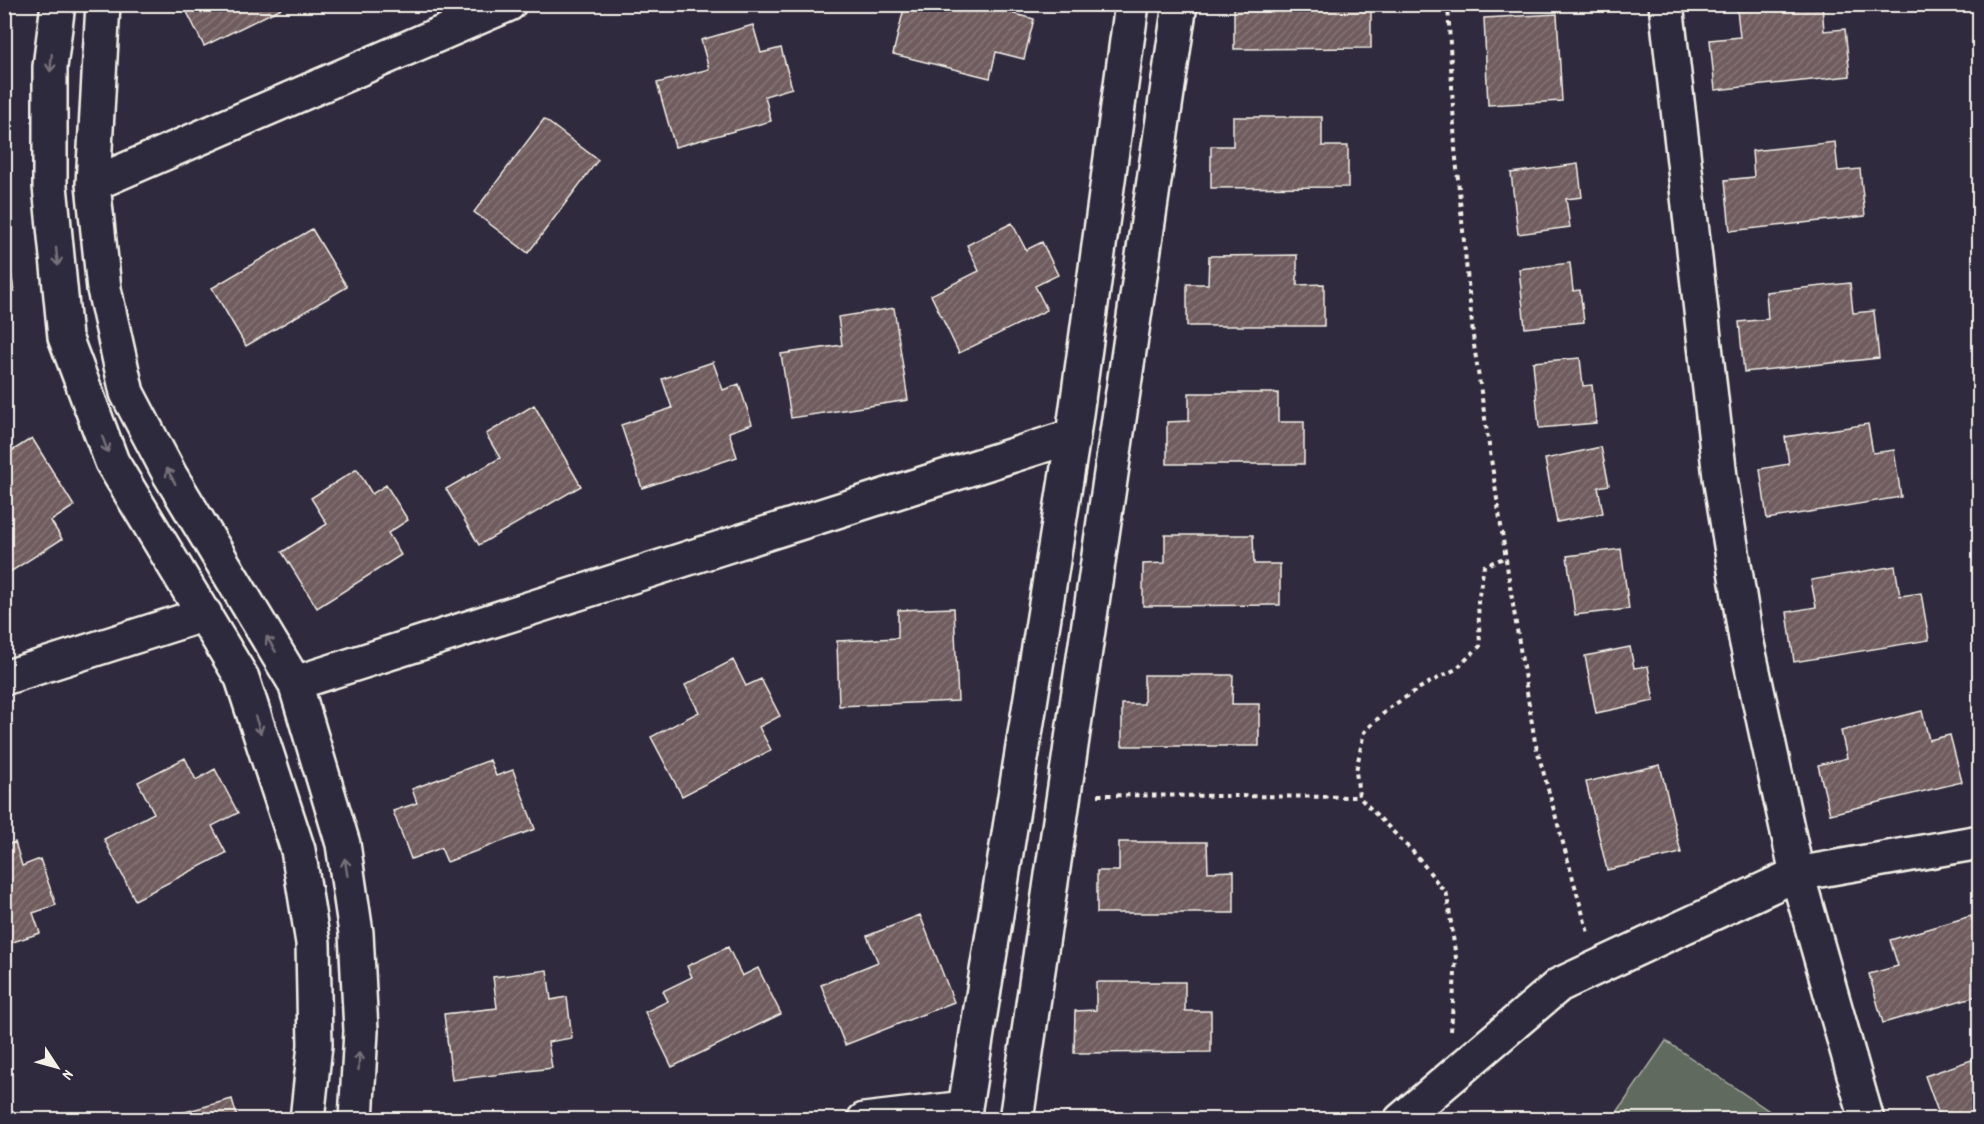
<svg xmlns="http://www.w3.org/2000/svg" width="1984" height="1124" font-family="Dekko,sans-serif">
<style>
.green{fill:#616a5e;stroke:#aaaea3;stroke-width:1.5}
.building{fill:url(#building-hatch);stroke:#f4f1e8;stroke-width:1.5}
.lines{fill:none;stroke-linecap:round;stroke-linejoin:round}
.minor-casing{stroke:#f4f1e8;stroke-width:38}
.path{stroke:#f4f1e8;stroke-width:4;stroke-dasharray:4.5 4.5;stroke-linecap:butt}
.minor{stroke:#2f2a3d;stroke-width:33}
.oneway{stroke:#747079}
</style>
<defs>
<pattern id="building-hatch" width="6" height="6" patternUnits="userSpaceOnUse" patternTransform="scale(1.5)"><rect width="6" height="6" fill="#705c5e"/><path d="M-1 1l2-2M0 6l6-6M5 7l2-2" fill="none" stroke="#857475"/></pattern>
</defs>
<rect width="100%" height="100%" fill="#2f2a3d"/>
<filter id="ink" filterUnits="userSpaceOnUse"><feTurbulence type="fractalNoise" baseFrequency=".0167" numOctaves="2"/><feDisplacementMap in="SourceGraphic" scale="12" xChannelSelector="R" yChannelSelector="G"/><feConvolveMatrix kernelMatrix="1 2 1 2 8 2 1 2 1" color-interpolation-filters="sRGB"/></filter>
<g filter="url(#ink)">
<path class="green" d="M 1666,1041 L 1781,1119 L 1621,1119 L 1615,1115 Z"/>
<path class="building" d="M 183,4 L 290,4 L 204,46 Z
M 905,4 L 1016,4 L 1014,14 L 1034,19 L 1024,59 L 996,52 L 990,78 L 893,54 Z
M 1256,4 L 1345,4 L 1345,7 L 1371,7 L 1371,48 L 1234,49 L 1234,7 L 1256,7 Z
M 1788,4 L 1822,4 L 1824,31 L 1845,29 L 1850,76 L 1715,90 L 1710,40 L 1740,37 L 1737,10 Z
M 1557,14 L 1562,101 L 1488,105 L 1484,18 Z
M 753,25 L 761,53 L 781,48 L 792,88 L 765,96 L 771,121 L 675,147 L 657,83 L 709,69 L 701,40 Z
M 1233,117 L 1322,117 L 1322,146 L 1348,146 L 1348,187 L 1211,188 L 1211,146 L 1233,146 Z
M 544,119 L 598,160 L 528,253 L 474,212 Z
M 1835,142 L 1838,171 L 1860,169 L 1865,216 L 1730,231 L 1725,180 L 1754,177 L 1752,151 Z
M 1578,164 L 1582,197 L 1566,199 L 1570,227 L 1518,234 L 1511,173 Z
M 1012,223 L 1026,250 L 1042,242 L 1058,275 L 1035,286 L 1047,310 L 959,353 L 931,295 L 979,271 L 967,245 Z
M 4,228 L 14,291 L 4,293 Z
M 312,229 L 347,287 L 246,346 L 212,288 Z
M 1297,255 L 1297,285 L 1324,284 L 1324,326 L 1187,326 L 1187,284 L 1208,284 L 1209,256 Z
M 1570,263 L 1573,291 L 1580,290 L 1584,322 L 1525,328 L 1519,269 Z
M 1850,283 L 1853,313 L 1874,311 L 1879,358 L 1744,372 L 1739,322 L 1768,319 L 1766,292 Z
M 894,308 L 908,400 L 791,418 L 781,354 L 842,345 L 838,317 Z
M 1580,358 L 1583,386 L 1592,385 L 1596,423 L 1539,428 L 1533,362 Z
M 713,362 L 723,390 L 739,384 L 752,424 L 729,432 L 737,457 L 642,488 L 621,425 L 672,408 L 662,379 Z
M 1189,393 L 1278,393 L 1278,422 L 1304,422 L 1304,464 L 1167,464 L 1167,422 L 1189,421 Z
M 534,405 L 581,486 L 479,545 L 446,489 L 500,458 L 486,434 Z
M 1868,424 L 1873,453 L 1894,450 L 1901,497 L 1767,519 L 1760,469 L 1789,464 L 1785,437 Z
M 32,438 L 74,506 L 51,521 L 62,539 L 4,576 L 4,456 Z
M 1601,447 L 1609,485 L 1598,487 L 1603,513 L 1557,522 L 1545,459 Z
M 357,469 L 372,494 L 386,485 L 408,520 L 388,533 L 401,555 L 317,608 L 282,552 L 327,524 L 311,498 Z
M 1165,535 L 1253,535 L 1254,564 L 1280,564 L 1280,605 L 1143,606 L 1143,564 L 1165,563 Z
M 1621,549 L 1629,609 L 1575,615 L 1567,556 Z
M 1895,566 L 1900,596 L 1921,593 L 1929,640 L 1794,662 L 1787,612 L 1816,607 L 1811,580 Z
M 954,608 L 958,701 L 839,706 L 837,641 L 898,638 L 898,610 Z
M 1630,647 L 1634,668 L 1648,666 L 1654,701 L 1596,713 L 1585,656 Z
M 733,660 L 746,686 L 761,679 L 780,716 L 759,727 L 771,750 L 682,796 L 651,737 L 699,712 L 685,685 Z
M 1144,675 L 1233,675 L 1232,704 L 1259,704 L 1259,746 L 1122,746 L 1122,704 L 1144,704 Z
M 1922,711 L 1929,740 L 1950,735 L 1962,782 L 1830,814 L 1818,765 L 1847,758 L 1841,731 Z
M 185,758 L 196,780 L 215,769 L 238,813 L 212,826 L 226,853 L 135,900 L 104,839 L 154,813 L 138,782 Z
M 490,760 L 496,776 L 513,770 L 535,829 L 447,862 L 441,848 L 411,859 L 393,811 L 417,803 L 412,789 Z
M 1660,765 L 1681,853 L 1607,870 L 1586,782 Z
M 15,842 L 22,866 L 40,859 L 56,905 L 33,913 L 40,933 L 4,945 L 4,846 Z
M 1119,842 L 1207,842 L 1208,872 L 1234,871 L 1234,913 L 1097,913 L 1097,871 L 1119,871 Z
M 920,915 L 954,1002 L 845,1045 L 821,985 L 878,962 L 867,936 Z
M 1971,916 L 1980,945 L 1980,995 L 1883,1023 L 1869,974 L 1898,966 L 1890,940 Z
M 728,947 L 742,976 L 758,968 L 781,1014 L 672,1067 L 645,1012 L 668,1001 L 663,991 L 692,977 L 687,966 Z
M 547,970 L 551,1000 L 567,997 L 572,1038 L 548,1042 L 552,1068 L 452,1080 L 444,1014 L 497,1008 L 493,977 Z
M 1096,982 L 1185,982 L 1185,1011 L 1211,1011 L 1211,1052 L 1074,1053 L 1075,1011 L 1096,1010 Z
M 1980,1057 L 1980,1120 L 1941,1120 L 1925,1076 Z
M 232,1099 L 238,1120 L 163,1120 L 163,1118 Z"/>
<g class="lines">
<g class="minor-casing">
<path id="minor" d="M 58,4 L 50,67 L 50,186 L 65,337 L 112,462 L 242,678 L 298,850 L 313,943 L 315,1045 L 307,1120
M 103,4 L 93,184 L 104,289 L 127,393 L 170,475 L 295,683 L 343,844 L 356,933 L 361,1031 L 356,1120
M 1666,4 L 1720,477 L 1746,639 L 1797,874 L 1867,1120
M 93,184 L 509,4
M 4,678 L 205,614
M 295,683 L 1073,436
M 864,1120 L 965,1108
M 963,1120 L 1073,436 L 1132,4
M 1016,1120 L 1180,4
M 1401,1120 L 1559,985 L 1797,874 L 1980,842"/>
</g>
<path class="path" d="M 1448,4 L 1455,148 L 1474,345 L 1510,586 L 1535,742 L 1588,933
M 1098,795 L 1359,797
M 1451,1031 L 1456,958 L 1447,895 L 1417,856 L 1359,797 L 1356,771 L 1364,732 L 1389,708 L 1423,686 L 1456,669 L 1480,646 L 1478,601 L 1484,566 L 1506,557"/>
<use href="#minor" class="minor"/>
</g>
<defs><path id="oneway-shaft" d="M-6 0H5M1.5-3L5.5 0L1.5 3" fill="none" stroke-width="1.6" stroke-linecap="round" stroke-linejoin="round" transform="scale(1.5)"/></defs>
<g class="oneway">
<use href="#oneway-shaft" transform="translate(51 63) rotate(95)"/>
<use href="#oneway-shaft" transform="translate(57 257) rotate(84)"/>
<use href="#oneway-shaft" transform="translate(105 444) rotate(70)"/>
<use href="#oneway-shaft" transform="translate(171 476) rotate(-119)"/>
<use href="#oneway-shaft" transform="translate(271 644) rotate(-121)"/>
<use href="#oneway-shaft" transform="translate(258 725) rotate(72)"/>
<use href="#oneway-shaft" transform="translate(346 867) rotate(-99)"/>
<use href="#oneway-shaft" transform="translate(359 1061) rotate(-87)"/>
</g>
</g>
<rect width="1984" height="1124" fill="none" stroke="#2f2a3d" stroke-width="24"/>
<rect x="12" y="12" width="1960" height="1100" fill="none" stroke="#f4f1e8" stroke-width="2" filter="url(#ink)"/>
<g transform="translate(57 1067) rotate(126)" stroke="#2f2a3d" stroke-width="4.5" paint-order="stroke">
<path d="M0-4.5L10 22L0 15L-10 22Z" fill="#f4f1e8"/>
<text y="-9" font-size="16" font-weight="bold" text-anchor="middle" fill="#f4f1e8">N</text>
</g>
</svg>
